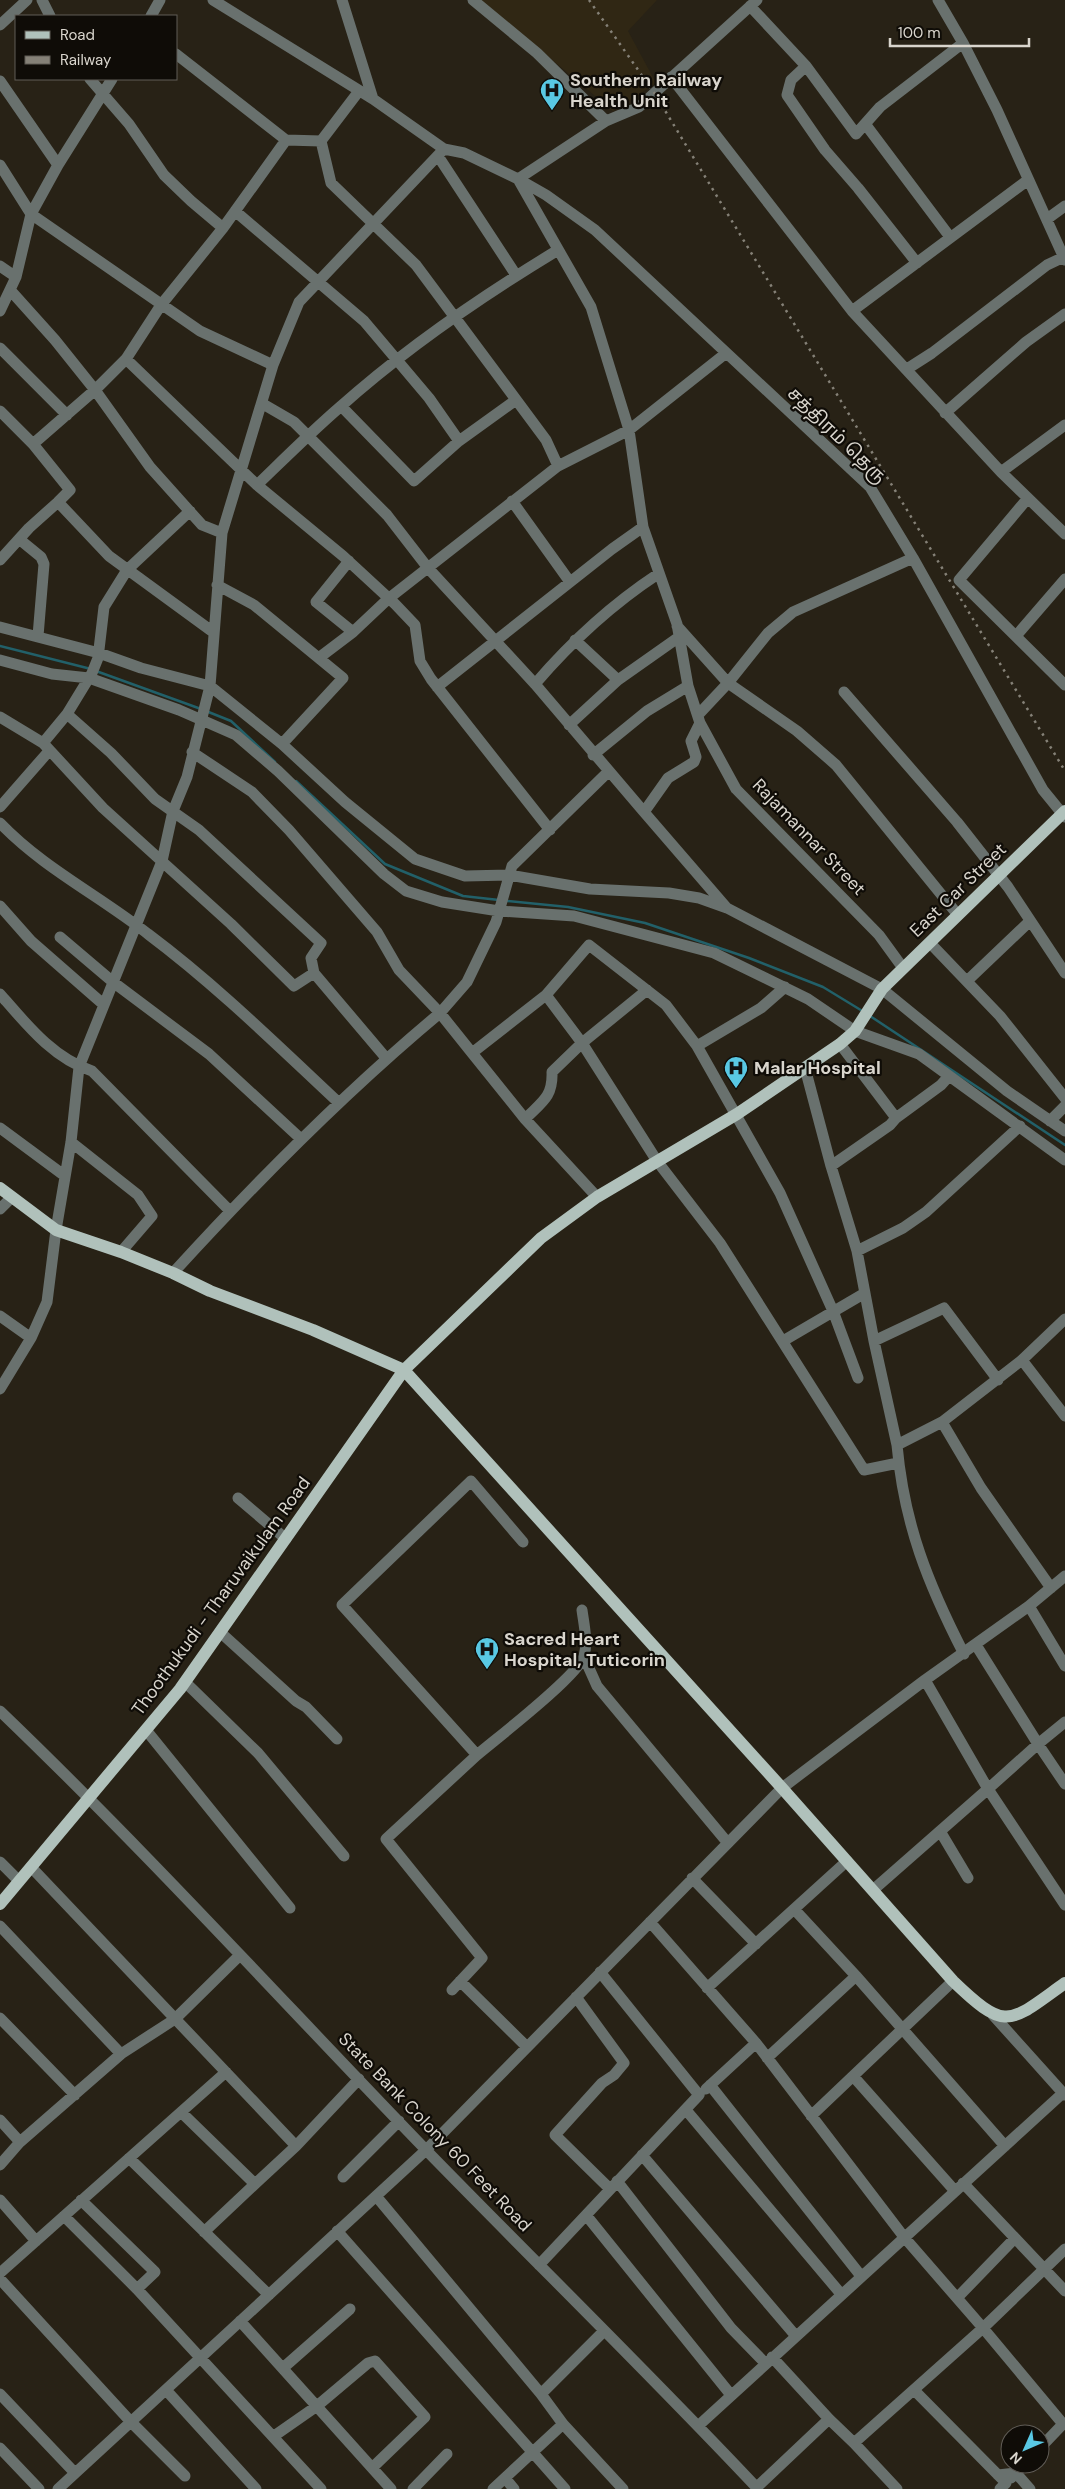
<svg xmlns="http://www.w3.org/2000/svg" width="1065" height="2489" font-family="'DM Sans','Noto Sans Tamil',sans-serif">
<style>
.built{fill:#302714}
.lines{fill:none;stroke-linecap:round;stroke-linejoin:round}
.stream{stroke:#226069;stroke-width:2.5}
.minor{stroke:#69716e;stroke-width:11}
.major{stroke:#b0c1bb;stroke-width:12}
.rail{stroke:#858177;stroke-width:2.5;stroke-dasharray:2.5 5;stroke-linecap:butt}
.labels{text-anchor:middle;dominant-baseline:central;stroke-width:4.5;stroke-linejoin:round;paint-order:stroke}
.poi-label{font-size:18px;font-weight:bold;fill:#d9d5cd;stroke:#0f0c07;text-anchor:start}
.street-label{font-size:18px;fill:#d9d5cd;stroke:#0f0c07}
</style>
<rect width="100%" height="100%" fill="#282216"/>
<path class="built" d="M 481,0 L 657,0 L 628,31 L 656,83 L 613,111 Z"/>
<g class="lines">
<path class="stream" d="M 0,646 L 91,669
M 96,671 L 201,709
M 206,711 L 231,721 L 275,762
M 296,781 L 385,864 L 463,896 L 499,900
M 507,901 L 568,907 L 645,923 L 749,958 L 823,987 L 864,1012
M 870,1016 L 1065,1145"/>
<path class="minor" d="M 42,0 L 50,16
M 213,0 L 373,99 L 444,149 L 464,153 L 518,179 L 546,195 L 595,230 L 870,487 L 913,558 L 1043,790 L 1065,817
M 342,0 L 373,99
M 473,0 L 537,53 L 606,121
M 938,0 L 963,43 L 997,110 L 1065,260
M 750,6 L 806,66 L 856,134 L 880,107 L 963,43
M 151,16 L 160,0
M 0,25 L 27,0
M 176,54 L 286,140 L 321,141 L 331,183 L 416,265 L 546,440 L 558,466
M 806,66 L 791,80 L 787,95 L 825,150 L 858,188 L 917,263
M 671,77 L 852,311 L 1001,472 L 1065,534
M 90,79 L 129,124 L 164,175 L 191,201 L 223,228
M 0,81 L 58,165
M 866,125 L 950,237
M 321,141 L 359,91
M 438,156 L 516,275
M 0,165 L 31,214 L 200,331 L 273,365
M 518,179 L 591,307 L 629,430 L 643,527 L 677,624 L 688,686 L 700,723 L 691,741 L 696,757 L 694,762 L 668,778 L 644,812 L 726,907
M 518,179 L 606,121 L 639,107 L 757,0
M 235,211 L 364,321 L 429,398 L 459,441
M 1047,219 L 1065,206
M 0,266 L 16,277 L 0,311
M 16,277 L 31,214 L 58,165 L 112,79
M 11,291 L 55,340 L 95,390 L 150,467 L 202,525 L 222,533
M 852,311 L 1028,180
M 0,348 L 67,415
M 126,359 L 257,485 L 343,556 L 395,604 L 415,625 L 420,661 L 431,679 L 550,830
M 907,369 L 932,353 L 1047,265 L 1064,257
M 263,404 L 294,422 L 387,515 L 428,568 L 535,684 L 644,812
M 341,406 L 414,481 L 459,441 L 516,400
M 0,411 L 33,444 L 70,490 L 58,502 L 109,556 L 213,632
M 945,413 L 1026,342 L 1065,314
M 33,444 L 95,390 L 126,359 L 161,305 L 223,228 L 286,140
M 1001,472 L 1065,425
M 257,485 C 284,459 311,432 340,407 C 407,347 482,296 558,250
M 1028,498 L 959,580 L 1065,685
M 512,501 L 570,582
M 190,511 L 127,570 L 104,607 L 98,658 L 92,673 L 67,714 L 111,753 L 155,799 L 199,830 L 321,943 L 311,958 L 314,973
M 19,539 L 41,557 L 44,564 L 38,636
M 0,560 L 29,528 L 58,502
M 349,561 L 316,602 L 353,632
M 217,585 L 254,605 L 343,678 L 282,744
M 677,626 L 728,683 L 797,731 L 836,765 L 958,915
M 0,627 L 99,653 L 141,668 L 210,686 L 282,744 L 345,802 L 415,859 L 465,876 L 509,875 L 590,889 L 669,893 L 699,898 L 727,908 L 882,989 L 1007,1091 L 1065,1131
M 1016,636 L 1065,579
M 575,640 L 618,680
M 320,657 L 353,632 L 388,599 L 558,466 L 629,430 L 725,354
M 0,660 L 52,674 L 89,678 L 179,710 L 236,735 L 278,771 L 384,874 L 406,891 L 442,902 L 499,911 L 574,916 L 714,953 L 808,999 L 855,1031 L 919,1054 L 1065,1160
M 535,684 C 571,642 611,605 658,574
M 437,687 L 612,549 L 643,527
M 844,692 L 957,822 L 1008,887 L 1065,973
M 698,715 L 728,683 L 768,633 L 793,612 L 913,558
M 0,717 L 43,743 L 103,808 L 231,924 L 294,986 L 314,973 L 386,1058
M 700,723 L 736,789 L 879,935 L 903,968
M 569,725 L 618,680 L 679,637
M 43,743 L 67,714
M 192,752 L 252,792 L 289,830 L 377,932 L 399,970 L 440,1013 L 467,982 L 496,922 L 512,866 L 608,772
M 593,755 L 647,711 L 688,686
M 0,807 L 49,751
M 0,823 C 43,868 100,896 148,934 C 216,985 276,1044 338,1102
M 0,906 L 31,941 L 103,1004
M 60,937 L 113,982 L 209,1054 L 301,1139
M 930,943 L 1000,1016 L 1065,1098
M 967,981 L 1030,921
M 0,994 C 27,1025 53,1058 92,1071 L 230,1211
M 546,995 L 472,1053 L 525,1119 L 597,1197
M 840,1044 L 896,1118
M 697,1046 L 761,1008 L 785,987
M 805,1068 L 831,1166 L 857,1251 L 874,1341
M 525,1119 C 542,1102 553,1097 552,1072 L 582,1043 L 647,990
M 1050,1121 L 1065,1106
M 0,1128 L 65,1176
M 71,1142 L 138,1195 L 152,1216 L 121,1252
M 831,1166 L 890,1125 L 896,1118 L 941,1085 L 949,1076
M 0,1209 L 11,1198
M 857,1251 L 903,1228 L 926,1212 L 1020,1126
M 173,1273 C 257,1181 344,1093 440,1013 L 472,1053
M 0,1316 L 31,1338
M 783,1341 L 865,1293
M 1022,1360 L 1065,1319
M 858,1378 L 833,1311 L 780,1193 L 697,1046 L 666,1005 L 589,945 L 546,995 L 582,1043 L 657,1161 L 720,1243 L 864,1470 L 898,1463
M 0,1389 L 31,1338 L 47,1302 L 56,1230 L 71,1142 L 79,1067 L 162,861 L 173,811 L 187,777 L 210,686 L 222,533 L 273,365 L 299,302 L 444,149
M 942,1422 L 981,1488 L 1051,1588
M 897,1445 L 874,1341 L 944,1308 L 998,1380
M 238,1498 L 286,1539
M 523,1542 L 471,1481 L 342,1605 L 477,1755 C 497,1738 578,1676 584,1656 C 588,1642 584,1625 582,1610
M 1029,1606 L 1065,1666
M 220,1632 L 296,1701 L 306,1707 L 337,1739
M 976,1645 L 1038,1744 L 1065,1722
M 964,1654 C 928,1584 904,1524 897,1445 L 942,1422 L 1022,1360 L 1065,1416
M 584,1657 L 597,1686 L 727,1842
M 925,1680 L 988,1789 L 1038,1744 L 1065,1784
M 185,1682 L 258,1753 L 344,1856
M 0,1711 C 147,1852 284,2003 426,2150 C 536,2263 649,2373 758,2489
M 146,1730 L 290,1908
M 940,1831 L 968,1878
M 0,1862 L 19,1881
M 31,1867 L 296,2146 L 255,2184
M 692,1878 L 756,1944
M 873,1890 L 988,1789 L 1065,1905
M 794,1909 L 856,1976 L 1005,2146
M 650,1922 L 756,2043 L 904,2237 L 983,2328 L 1063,2424 L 1040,2448
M 0,1926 L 121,2054
M 460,1981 L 527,2047
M 707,1988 L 847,1861
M 452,1990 L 482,1958 L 386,1839 L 477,1755
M 576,1997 L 624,2063 L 614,2075 L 602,2083 L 555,2135 L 610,2189
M 993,2015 L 1063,2093
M 0,2018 L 75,2095
M 767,2058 L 856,1976
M 853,2076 L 955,2191
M 710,2085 L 861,2276
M 706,2089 L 756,2043
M 686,2110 L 841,2294
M 181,2112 L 255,2184 L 204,2232
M 811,2116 L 953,1981
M 0,2120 L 20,2142
M 296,2146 L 359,2079
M 642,2155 L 795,2335
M 129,2158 L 269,2295
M 0,2165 L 20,2142 L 121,2054 L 175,2019 L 240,1955
M 343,2177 L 399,2121
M 617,2181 L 731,2328 L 765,2363
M 963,2183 L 1065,2291
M 376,2196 L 541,2394 L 563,2424 L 623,2489
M 0,2200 L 36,2241
M 586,2215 L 731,2395
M 64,2216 L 137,2289 L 155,2272 L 81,2200
M 337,2231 L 565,2489
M 539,2265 L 699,2095 L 600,1972
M 0,2273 L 226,2072
M 0,2279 L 131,2422 L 185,2476
M 137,2289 L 321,2489
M 957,2298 L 1015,2238
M 240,2321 L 391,2489
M 772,2357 L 829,2419 L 854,2443 L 983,2328 L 1065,2249
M 283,2368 L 350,2309
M 166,2390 L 256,2489
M 914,2390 L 1006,2483 L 1000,2489
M 0,2394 L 75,2473
M 541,2394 L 604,2331
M 698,2426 L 1063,2093 L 1065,2095
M 274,2436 L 317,2406 L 368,2363 L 375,2361 L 425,2417 L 372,2468
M 854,2443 L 897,2489
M 0,2448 L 39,2489
M 998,2475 L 1016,2473 L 1030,2489
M 505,2478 L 514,2489
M 1011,2478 L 1024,2464
M 756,2488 L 829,2419
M 58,2489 L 426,2150 L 782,1788 L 925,1680 L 1029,1606 L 1065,1576
M 413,2489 L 447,2454
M 493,2489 L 563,2424"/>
<path class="major" d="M 0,1188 L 56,1230 L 121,1252 L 173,1273 L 210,1291 L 313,1330 L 404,1370 L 782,1788 L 953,1981 C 1007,2033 1009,2023 1065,1983
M 0,1904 L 180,1689 L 404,1370 L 541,1238 L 597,1197 L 737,1114 L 840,1044 L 855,1031 L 882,989 L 1065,811"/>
<path class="rail" d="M 589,0 L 655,94 L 1065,771"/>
</g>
<defs>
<g id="hospital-pin" transform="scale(1.25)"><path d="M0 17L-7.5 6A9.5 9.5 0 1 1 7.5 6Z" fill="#59c8e4" stroke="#0f0c07"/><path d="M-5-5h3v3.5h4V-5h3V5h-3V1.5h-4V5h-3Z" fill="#111"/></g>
</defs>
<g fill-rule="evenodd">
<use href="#hospital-pin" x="552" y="90"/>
<use href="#hospital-pin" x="736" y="1068"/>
<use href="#hospital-pin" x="487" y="1649"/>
</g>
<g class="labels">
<g class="poi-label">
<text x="570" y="80">Southern Railway<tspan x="570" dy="21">Health Unit</tspan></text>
<text x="754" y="1068">Malar Hospital</text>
<text x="504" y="1639">Sacred Heart<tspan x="504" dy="21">Hospital, Tuticorin</tspan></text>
</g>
<g class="street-label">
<text transform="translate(837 435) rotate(44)">சத்திரம் தெரு</text>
<text transform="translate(809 837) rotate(46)">Rajamannar Street</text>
<text transform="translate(958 890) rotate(-44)">East Car Street</text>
<text transform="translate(221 1596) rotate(-54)">Thoothukudi - Tharuvaikulam Road</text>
<text transform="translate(435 2132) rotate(46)">State Bank Colony 60 Feet Road</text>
</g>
</g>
<rect x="15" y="15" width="162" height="65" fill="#0f0c07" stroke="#605c56"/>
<rect x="25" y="31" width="25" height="8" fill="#b0c1bb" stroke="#605c56"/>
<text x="60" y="40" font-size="15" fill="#d9d5cd">Road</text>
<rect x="25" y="56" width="25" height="8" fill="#858177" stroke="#605c56"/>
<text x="60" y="65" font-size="15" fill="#d9d5cd">Railway</text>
<g transform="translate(1025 2449) rotate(225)"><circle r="24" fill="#0f0c07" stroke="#605c56"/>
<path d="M0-4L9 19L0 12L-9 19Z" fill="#59c8e4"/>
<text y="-8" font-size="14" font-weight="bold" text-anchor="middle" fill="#d9d5cd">N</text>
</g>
<path d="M890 38v8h139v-8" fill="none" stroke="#d9d5cd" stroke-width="2.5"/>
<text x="898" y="38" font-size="15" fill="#d9d5cd" stroke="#0f0c07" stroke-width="4" paint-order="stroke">100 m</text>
</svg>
